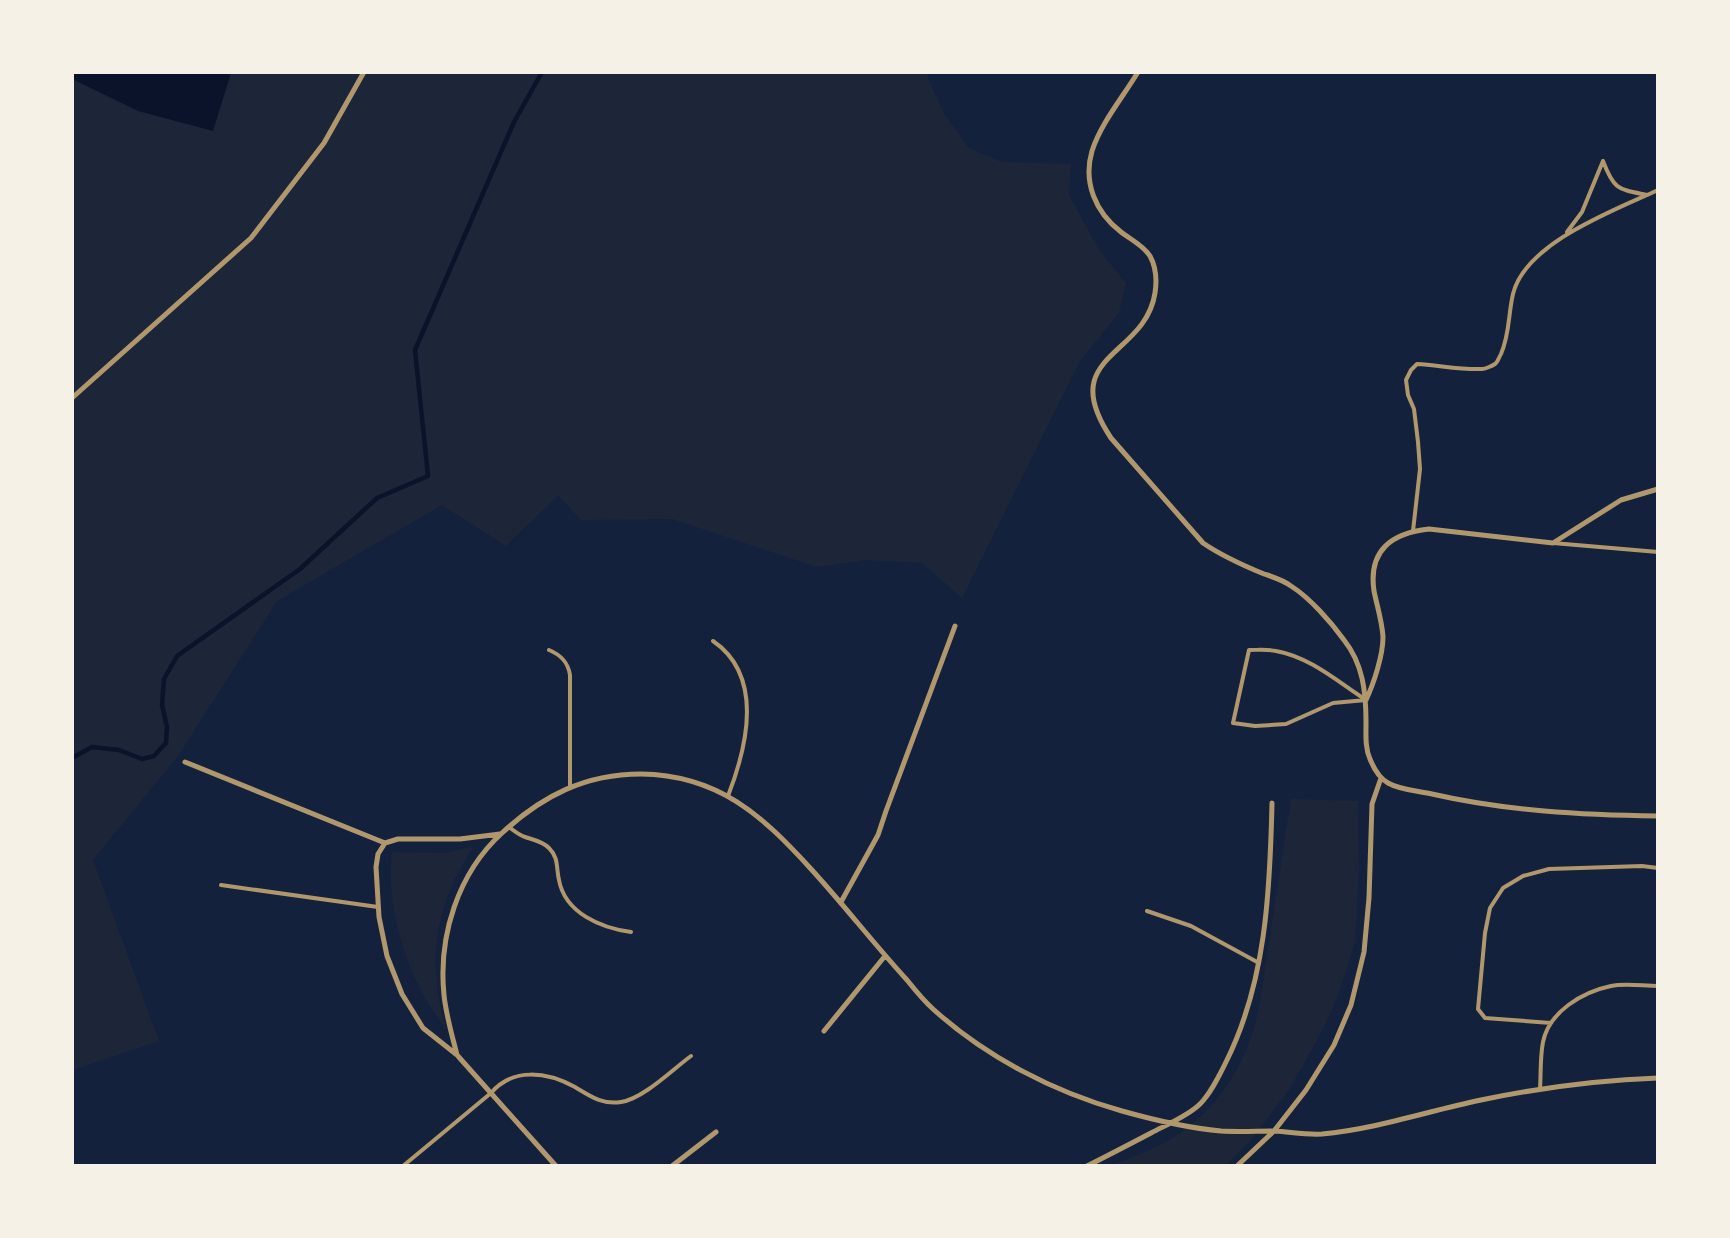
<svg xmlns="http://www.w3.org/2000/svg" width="1730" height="1238" font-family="Commissioner,sans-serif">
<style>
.green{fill:#1d2539}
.water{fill:#0b132b}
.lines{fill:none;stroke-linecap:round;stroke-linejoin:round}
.stream{stroke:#0b132b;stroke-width:4.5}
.service{stroke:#b1986c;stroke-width:4}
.minor{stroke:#b1986c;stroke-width:5}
</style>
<rect width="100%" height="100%" fill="#14213d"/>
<path class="green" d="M 73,73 L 928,73 L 928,79 L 945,115 L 969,148 L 1002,162 L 1071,164 L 1069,195 L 1099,250 L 1126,283 L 1119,313 L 1080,361 L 962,598 L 922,563 L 865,560 L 817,567 L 672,519 L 581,520 L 558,495 L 506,546 L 442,505 L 277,601 L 178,756 L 93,860 L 159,1041 L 73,1070 Z
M 1291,799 L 1358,801 L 1359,871 L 1355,941 L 1346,972 L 1335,1003 L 1321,1033 L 1289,1090 L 1250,1141 L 1226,1165 L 1110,1166 C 1124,1160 1138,1155 1152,1149 C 1201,1127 1238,1082 1253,1031 C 1261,1005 1263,976 1268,949 C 1276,899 1283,849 1291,799 Z
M 474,846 C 435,904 426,962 446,1029 C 409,982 385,912 392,852 L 446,853 Z"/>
<path class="water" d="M 73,72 L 230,72 L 231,73 L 213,131 L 138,111 L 76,81 L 73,78 Z"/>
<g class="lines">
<path class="stream" d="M 72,758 L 92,747 L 119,750 L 142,759 L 154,756 L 166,743 L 167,727 L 162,705 L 164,679 L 177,656 L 300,569 L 377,498 L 428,476 L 415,350 L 514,122 L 542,72"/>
<path class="service" d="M 1603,161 C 1614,190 1618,189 1647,195
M 1567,232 L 1582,212 L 1603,161
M 1413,531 L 1420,469 L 1418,442 L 1414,409 L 1408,395 L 1406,380 L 1411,370 L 1417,364 C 1438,365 1460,370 1482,369 C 1485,369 1492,366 1495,364 C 1498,362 1499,357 1501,354 C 1510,333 1508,315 1513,294 C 1525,243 1615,210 1658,190
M 1553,543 L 1658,552
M 713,641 C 764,676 747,747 728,796
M 549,650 C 561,655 568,662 570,675 L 570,787
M 1249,650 C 1258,650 1267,649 1276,651 C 1310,657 1338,682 1366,700 L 1333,703 L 1286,724 L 1255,726 L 1233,723 Z
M 509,827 C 514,831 519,835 525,837 C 534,840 542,841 549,848 C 559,858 556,868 559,880 C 565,913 601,928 631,932
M 221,885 L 378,907
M 1147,911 L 1191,926 L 1259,963
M 1551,1023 L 1485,1018 L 1478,1009 L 1485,933 L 1490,908 L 1503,888 L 1523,876 L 1549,869 L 1642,866 L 1658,868
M 1540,1089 C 1541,1074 1540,1057 1543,1042 C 1549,1012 1582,992 1611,986 C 1625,983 1643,986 1658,986
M 403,1166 L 491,1093 C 513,1067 547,1072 575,1087 C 590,1096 602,1105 621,1102 C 643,1099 673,1069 691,1056"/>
<path class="minor" d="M 1138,72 C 1123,97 1101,123 1092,151 C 1083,182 1095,212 1121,232 C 1130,239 1143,245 1150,256 C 1156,267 1157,280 1155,293 C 1145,358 1055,354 1111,438 L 1203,543 C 1222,556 1242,565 1264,574 C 1273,577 1283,580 1291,586 C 1310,598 1331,622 1344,640 C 1363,664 1366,692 1366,722 C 1366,735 1365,748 1370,759 C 1374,769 1379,778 1388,783 C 1400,790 1418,791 1432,794 C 1506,811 1582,815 1658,816
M 72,398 L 251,238 L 324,143 L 364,72
M 1366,700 C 1374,683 1383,655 1383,637 C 1382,621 1377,606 1374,591 C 1368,550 1392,533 1429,529 L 1553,543 L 1621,500 L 1658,489
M 185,762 L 385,843
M 500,834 L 460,839 L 398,839 L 385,843 L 378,854 L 376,867 L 379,917 L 387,956 L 402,994 L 423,1028 L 457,1055 L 556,1166
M 841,902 L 878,835 L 886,811 L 955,626
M 824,1031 L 885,956
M 457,1055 C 452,1035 446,1015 444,995 C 438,936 458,873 502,833 C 542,796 585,774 641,774 C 718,775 762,815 811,869 C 844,905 874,944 907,980 C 915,990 923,1000 933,1009 C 986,1057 1054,1092 1122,1111 C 1154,1120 1188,1128 1221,1131 C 1239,1132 1257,1131 1275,1131 C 1291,1132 1306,1135 1322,1134 C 1376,1129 1428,1111 1481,1100 C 1539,1088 1598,1080 1658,1078
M 672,1166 L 716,1132
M 1087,1166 C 1109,1155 1130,1144 1151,1133 C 1166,1125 1188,1116 1200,1104 C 1211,1093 1219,1076 1226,1062 C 1266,982 1270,891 1272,803
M 1237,1166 L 1274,1131 L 1306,1090 L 1334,1045 L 1351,1005 L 1364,952 L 1369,898 L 1372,804 L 1381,778"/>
</g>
<rect width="1730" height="1238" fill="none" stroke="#f6f1e7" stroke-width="148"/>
</svg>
